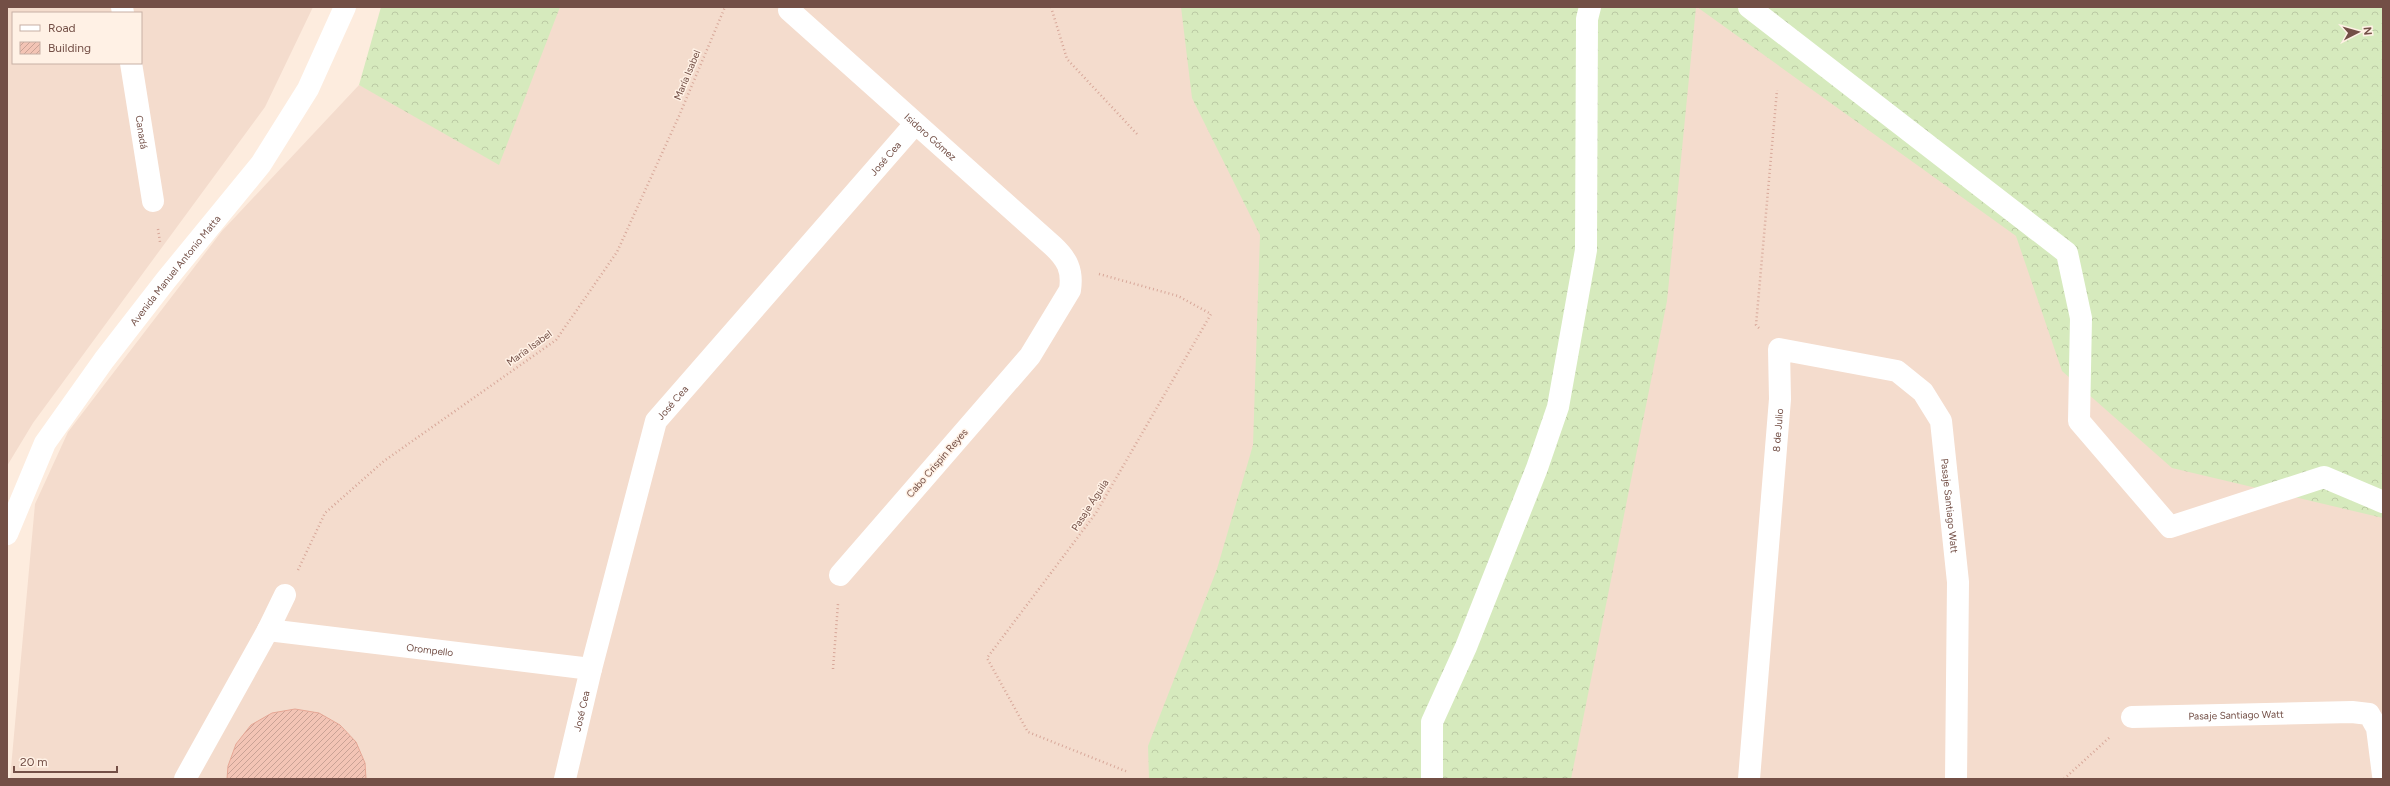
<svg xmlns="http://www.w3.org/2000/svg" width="2390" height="786" font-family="Figtree,sans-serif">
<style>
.residential{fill:#f4dccd;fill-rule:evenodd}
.forest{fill:url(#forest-crowns)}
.building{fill:url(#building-hatch);stroke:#e6a795}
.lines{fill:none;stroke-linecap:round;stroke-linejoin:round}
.path{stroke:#d7a799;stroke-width:2.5;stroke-dasharray:1 3;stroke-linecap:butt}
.street{stroke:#fff;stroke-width:22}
.secondary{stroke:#fff;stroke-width:22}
.labels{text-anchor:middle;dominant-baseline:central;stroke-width:3;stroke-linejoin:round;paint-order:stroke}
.street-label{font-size:10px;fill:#734f46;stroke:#fff1e5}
</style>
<defs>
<pattern id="forest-crowns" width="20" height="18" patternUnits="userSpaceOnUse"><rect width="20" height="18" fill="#d6eabd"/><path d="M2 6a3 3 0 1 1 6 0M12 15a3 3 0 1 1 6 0" fill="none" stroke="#bbcaa4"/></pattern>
<pattern id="building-hatch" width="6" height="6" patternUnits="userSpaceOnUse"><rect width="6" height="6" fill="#f3c4b5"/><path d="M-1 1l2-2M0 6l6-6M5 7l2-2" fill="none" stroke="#c9a295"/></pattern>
</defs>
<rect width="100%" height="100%" fill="#fdecde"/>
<path class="residential" d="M 7,7 L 313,7 L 265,107 L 33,423 L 7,466 ZM 13,13 L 141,13 L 141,63 L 13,63 Z
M 542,7 L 1197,7 L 1276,232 L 1268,448 L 1165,779 L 10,779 L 35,504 L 68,432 L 222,231 L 359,85 L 489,146 Z
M 1680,7 L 1725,7 L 2383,501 L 2383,779 L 1555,779 Z"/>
<path class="forest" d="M 381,7 L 560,7 L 499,165 L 359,85 Z
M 1181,7 L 1696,7 L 1667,301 L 1571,779 L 1149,779 L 1148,746 L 1217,569 L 1253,445 L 1260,235 L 1192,98 Z
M 1697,7 L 2383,7 L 2383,518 L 2172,468 L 2062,371 L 2016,236 Z"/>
<path class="building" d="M 295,709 L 319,713 L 340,725 L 356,742 L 365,763 L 366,779 L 227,779 L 228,766 L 236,744 L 251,725 L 272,713 Z"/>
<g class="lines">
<path class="path" d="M 1051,7 L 1067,59 L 1137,134
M 158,229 L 160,242
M 1099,274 L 1178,296 L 1211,314 L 1096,513 L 987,658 L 1028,732 L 1128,772
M 1759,328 L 1756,325 L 1777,90
M 298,570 L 325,513 L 384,461 L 556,340 L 617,252 L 679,116 L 725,7
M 833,669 L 838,604
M 2064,779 L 2111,736"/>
<g class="street">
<path d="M 122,7 L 123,13"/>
<path d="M 1749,7 L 2067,253 L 2081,318 L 2079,421 L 2170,527 L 2324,477 L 2383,502"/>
<path id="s1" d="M 789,10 L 1053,246 C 1067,259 1073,270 1070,290 L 1030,356 L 840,575"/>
<path id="s2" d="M 131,63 L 153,201"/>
<path id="s3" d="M 268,630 L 591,669"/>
<path id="s4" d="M 2132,717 L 2352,712 L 2369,714 L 2377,728 L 2383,775"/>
<path d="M 185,779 L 268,630 L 285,595"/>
<path id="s5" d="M 565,779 L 591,669 L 656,421 L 915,124"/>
<path d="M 1432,779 L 1432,722 L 1466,647 L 1537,468 L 1558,407 L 1586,250 L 1587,19 L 1590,7"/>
<path id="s6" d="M 1749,779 L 1780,399 L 1779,349 L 1897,371 L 1923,392 L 1941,421 L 1958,582 L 1956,779"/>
</g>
<path class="secondary" id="s7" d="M 7,534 L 45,443 L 104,360 L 166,280 L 261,164 L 308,89 L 345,7"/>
</g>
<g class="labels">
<g class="street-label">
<text transform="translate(687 75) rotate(-67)">María Isabel</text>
<text stroke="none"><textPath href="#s2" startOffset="70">Canadá</textPath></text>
<text stroke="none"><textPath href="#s1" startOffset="190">Isidoro Gómez</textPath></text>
<text stroke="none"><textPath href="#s5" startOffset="718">José Cea</textPath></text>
<text stroke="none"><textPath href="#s7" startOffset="315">Avenida Manuel Antonio Matta</textPath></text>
<text transform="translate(529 348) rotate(-36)">María Isabel</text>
<text stroke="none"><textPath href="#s5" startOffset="394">José Cea</textPath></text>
<text stroke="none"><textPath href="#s6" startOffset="350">8 de Julio</textPath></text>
<text transform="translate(937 463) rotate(-49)">Cabo Crispin Reyes</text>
<text transform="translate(1090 505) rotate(-57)">Pasaje Águila</text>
<text stroke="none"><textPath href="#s6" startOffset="704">Pasaje Santiago Watt</textPath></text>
<text stroke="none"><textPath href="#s3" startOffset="163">Orompello</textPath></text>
<text stroke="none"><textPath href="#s5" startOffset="70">José Cea</textPath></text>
<text stroke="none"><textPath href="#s4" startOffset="104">Pasaje Santiago Watt</textPath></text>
</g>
</g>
<rect width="2390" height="786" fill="none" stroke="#734f46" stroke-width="16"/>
<rect x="12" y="12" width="130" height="52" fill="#fff1e5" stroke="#c7b0a5"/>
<rect x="20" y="25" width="20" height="6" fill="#ffffff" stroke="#c7b0a5"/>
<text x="48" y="32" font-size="12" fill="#734f46">Road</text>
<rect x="20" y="42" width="20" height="12" fill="url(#building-hatch)" stroke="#c7b0a5"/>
<text x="48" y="52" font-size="12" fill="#734f46">Building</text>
<g transform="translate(2358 32) rotate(84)" stroke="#fff1e5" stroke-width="3" paint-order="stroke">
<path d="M0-3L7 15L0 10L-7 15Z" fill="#734f46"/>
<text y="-6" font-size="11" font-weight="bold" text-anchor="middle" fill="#734f46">N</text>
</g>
<path d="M14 766v6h103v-6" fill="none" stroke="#734f46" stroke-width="2"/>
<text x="20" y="766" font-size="12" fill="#734f46" stroke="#fff1e5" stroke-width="3" paint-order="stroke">20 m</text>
</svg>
